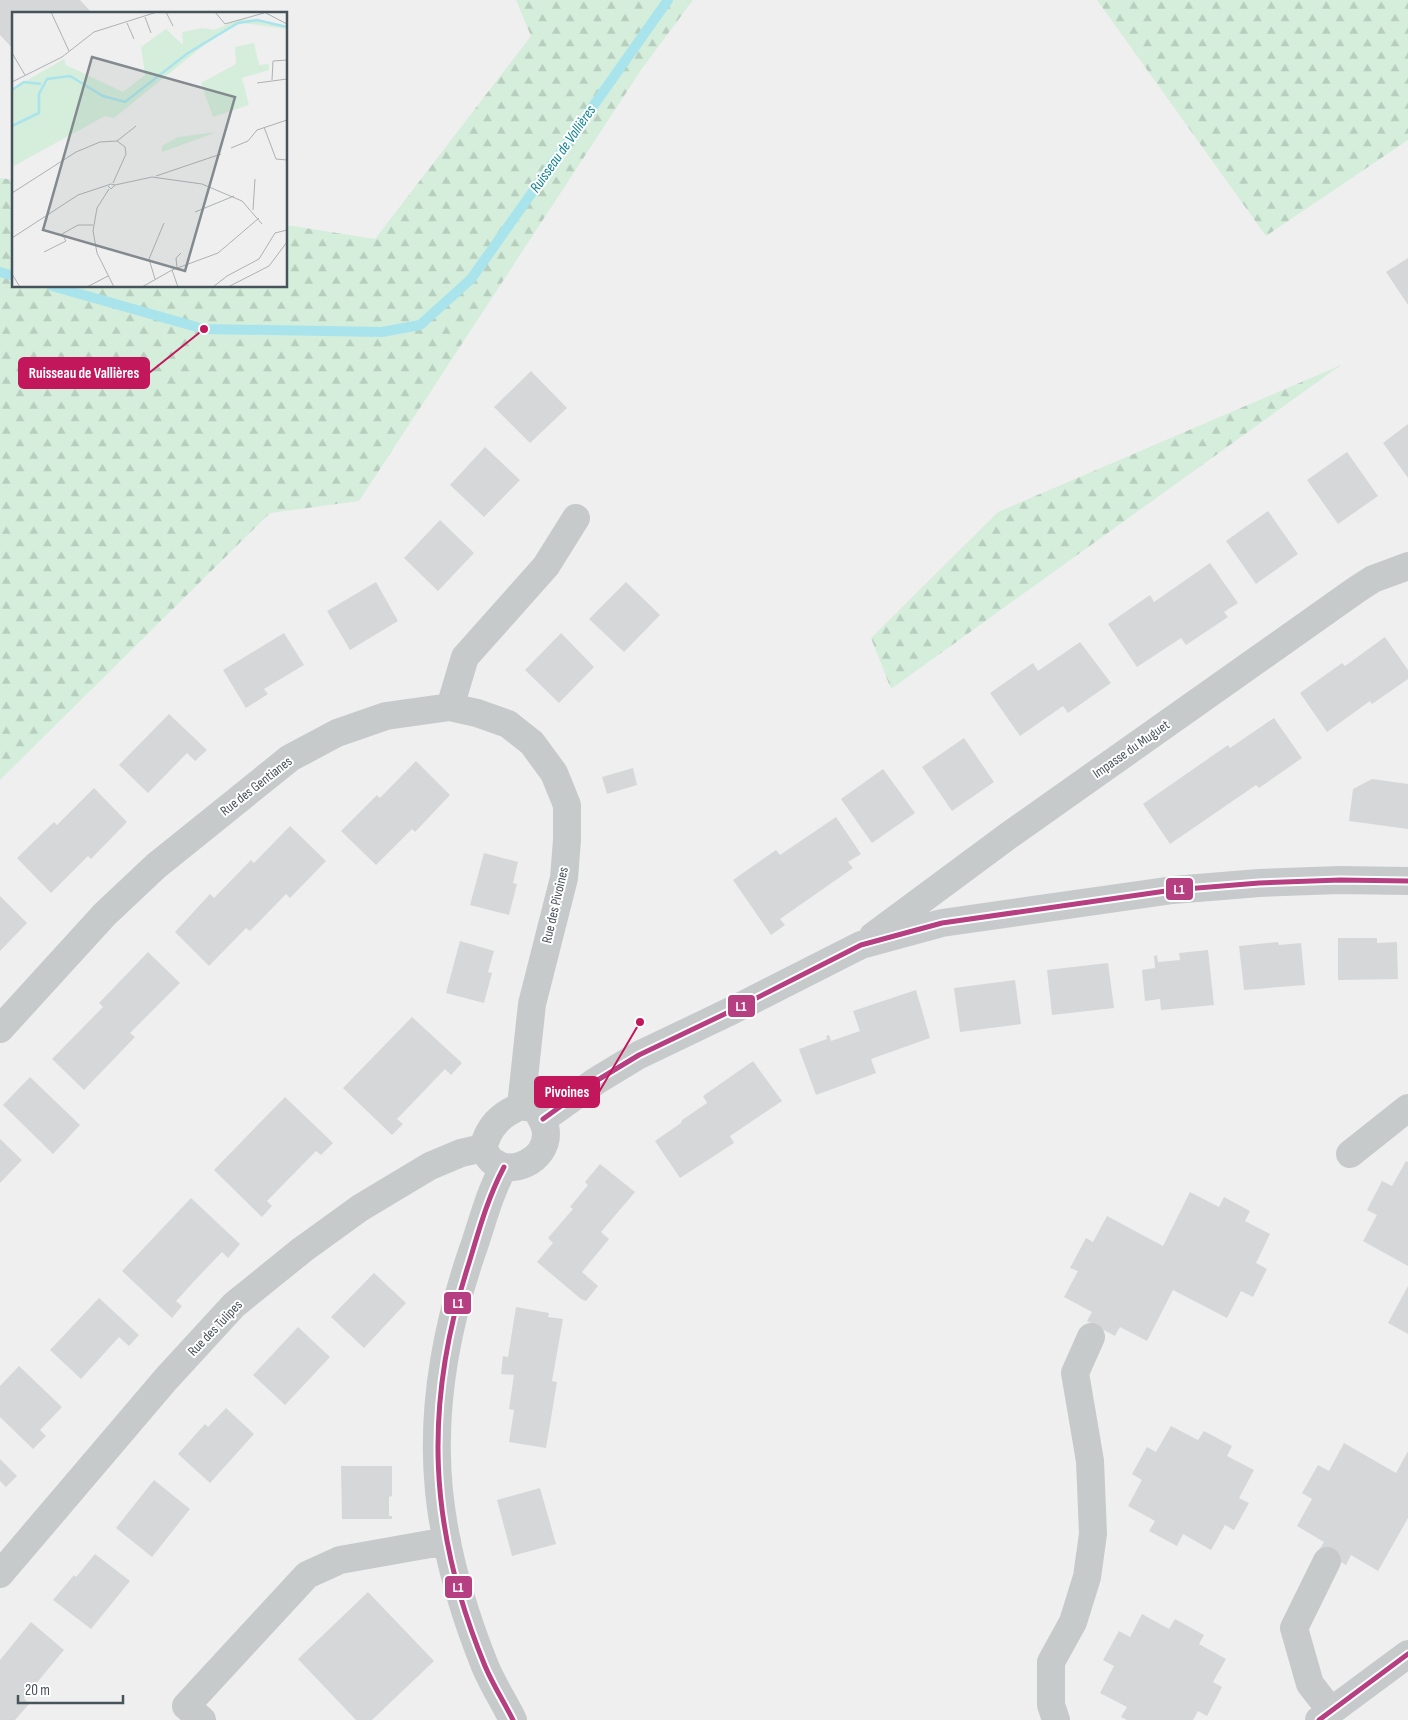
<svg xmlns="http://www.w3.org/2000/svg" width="1408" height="1720" font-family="'Sofia Sans Condensed',sans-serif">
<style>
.forest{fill:url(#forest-firs)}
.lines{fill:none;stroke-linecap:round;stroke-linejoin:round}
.stream{stroke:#a9e4ec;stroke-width:10}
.building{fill:#d6d7d8}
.minor{stroke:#c7cacb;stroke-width:28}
.bus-1-casing{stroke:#fff;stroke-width:9}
.bus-1{stroke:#b63f82;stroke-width:5}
.labels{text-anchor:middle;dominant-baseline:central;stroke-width:4;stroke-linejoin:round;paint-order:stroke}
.street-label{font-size:14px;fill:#46535b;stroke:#fff}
.water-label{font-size:15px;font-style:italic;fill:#0e8190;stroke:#fff}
.inset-river{fill:none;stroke:#a9e4ec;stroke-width:2.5}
.inset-road{fill:none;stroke:#acb1b4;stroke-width:1}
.view{fill:#828a8f;fill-opacity:0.15;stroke:#828a8f;stroke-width:2.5}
.inset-edge{fill:none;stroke:#46535b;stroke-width:2.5}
.leader{fill:none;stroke:#c2185b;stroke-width:2}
.callout-dot{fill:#c2185b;stroke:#fff;stroke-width:2}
.callout{fill:#c2185b;stroke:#c2185b;stroke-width:2}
.callout-label{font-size:15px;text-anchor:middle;font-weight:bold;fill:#fff}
.line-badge{stroke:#fff;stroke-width:2}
.badge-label{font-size:14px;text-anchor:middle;font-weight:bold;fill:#fff}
</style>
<defs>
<pattern id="forest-firs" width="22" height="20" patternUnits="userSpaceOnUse" patternTransform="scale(1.25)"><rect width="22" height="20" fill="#d4eedb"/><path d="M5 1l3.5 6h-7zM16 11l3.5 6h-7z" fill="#b7cebe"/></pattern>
</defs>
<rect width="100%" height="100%" fill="#f0efef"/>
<path class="forest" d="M 516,0 L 693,0 L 641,70 L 359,501 L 270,513 L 0,780 L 0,178 L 14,180 L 14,286 L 286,286 L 286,225 L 375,239 L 531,36 Z
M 1097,0 L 1408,0 L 1408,140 L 1266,236 Z
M 1341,365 L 891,689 L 871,638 L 998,512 Z"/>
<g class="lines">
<path class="stream" d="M 0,272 L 14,276
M 52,286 L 204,329 L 382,332 L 420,325 L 471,279 L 668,0"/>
</g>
<path class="building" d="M 0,0 L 80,0 L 93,14 L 14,14 L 14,50 L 0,35 Z
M 1408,258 L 1408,305 L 1386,272 Z
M 531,371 L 567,408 L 530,443 L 494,407 Z
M 1408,424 L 1408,478 L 1383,443 Z
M 485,447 L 520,480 L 484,517 L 450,485 Z
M 1347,452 L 1378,496 L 1338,524 L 1307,480 Z
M 1268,511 L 1298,554 L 1256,584 L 1226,541 Z
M 440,520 L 474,553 L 438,591 L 404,558 Z
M 1210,563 L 1238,603 L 1224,612 L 1228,617 L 1186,645 L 1181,638 L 1137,667 L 1108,624 L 1150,595 L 1154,602 Z
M 376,582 L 398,621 L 350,650 L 327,611 Z
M 626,582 L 660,615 L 624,652 L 589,619 Z
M 284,633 L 304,665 L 264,689 L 268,694 L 246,708 L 223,670 Z
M 561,633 L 594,667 L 559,703 L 525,670 Z
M 1385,637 L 1408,670 L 1408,679 L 1372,704 L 1370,701 L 1327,732 L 1300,693 L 1342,663 L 1345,666 Z
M 1080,642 L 1111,683 L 1068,713 L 1063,706 L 1020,736 L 990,693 L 1033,663 L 1038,671 Z
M 169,714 L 207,750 L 195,761 L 187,753 L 148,793 L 119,765 Z
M 1274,718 L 1302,758 L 1259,788 L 1256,785 L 1170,844 L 1143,804 L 1228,745 L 1230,748 Z
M 964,738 L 994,782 L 952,811 L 922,767 Z
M 416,761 L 450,795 L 415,832 L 412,829 L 376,865 L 341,831 L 377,795 L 380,798 Z
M 633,768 L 637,785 L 607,794 L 602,777 Z
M 883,769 L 915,813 L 872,843 L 841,799 Z
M 1372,779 L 1408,784 L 1408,829 L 1349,821 L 1353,789 Z
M 94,788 L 127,822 L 91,859 L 88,856 L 51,893 L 17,858 L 54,822 L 57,825 Z
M 836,817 L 861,854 L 848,862 L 853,868 L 780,919 L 785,925 L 771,935 L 733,880 L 776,850 L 780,855 Z
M 290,826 L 326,861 L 290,898 L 286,894 L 250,931 L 246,928 L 209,966 L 175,932 L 210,894 L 214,898 L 251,860 L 254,863 Z
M 484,853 L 518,862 L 513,883 L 517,884 L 509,915 L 470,905 Z
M 0,896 L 27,923 L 0,951 Z
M 1338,938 L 1377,938 L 1377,943 L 1397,942 L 1398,979 L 1338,980 Z
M 460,941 L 494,951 L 488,972 L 492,973 L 484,1003 L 446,993 Z
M 1278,942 L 1279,945 L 1301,943 L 1305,985 L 1244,990 L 1239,946 Z
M 1208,950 L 1214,1005 L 1161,1010 L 1160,999 L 1145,1001 L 1142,970 L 1155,968 L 1154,956 L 1157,955 L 1158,962 L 1180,960 L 1179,953 Z
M 148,952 L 180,983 L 130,1033 L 135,1037 L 84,1090 L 52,1059 L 103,1007 L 99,1003 Z
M 1108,963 L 1114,1008 L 1052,1015 L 1047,970 Z
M 1015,980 L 1021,1024 L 960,1032 L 954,988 Z
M 916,990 L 930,1038 L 871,1059 L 876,1073 L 816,1095 L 799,1049 L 827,1039 L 826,1036 L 829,1035 L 831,1041 L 860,1031 L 853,1011 Z
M 412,1017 L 462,1063 L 451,1075 L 445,1069 L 397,1119 L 403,1124 L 392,1135 L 343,1088 Z
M 753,1061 L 782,1101 L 730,1136 L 734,1143 L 680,1178 L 655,1141 L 681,1123 L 682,1120 L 707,1103 L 703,1096 Z
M 30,1077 L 80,1125 L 53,1154 L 3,1105 Z
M 285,1097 L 333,1143 L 321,1155 L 316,1151 L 267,1201 L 272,1206 L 262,1217 L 214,1170 Z
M 0,1139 L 22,1160 L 0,1183 Z
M 1406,1161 L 1408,1162 L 1408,1266 L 1363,1241 L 1377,1215 L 1367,1210 L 1382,1181 L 1392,1186 Z
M 600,1164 L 635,1192 L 601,1232 L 609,1239 L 582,1272 L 598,1286 L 586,1301 L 581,1299 L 537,1262 L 553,1243 L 548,1238 L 573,1209 L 570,1207 L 588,1185 L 585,1182 Z
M 1190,1192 L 1219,1207 L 1224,1197 L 1250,1211 L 1245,1221 L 1270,1234 L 1256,1263 L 1267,1269 L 1253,1297 L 1241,1291 L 1227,1318 L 1173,1290 L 1147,1341 L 1120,1327 L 1115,1336 L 1087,1321 L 1092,1312 L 1064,1297 L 1078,1271 L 1070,1268 L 1086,1238 L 1093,1242 L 1107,1216 L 1163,1246 Z
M 191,1198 L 240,1244 L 228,1258 L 222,1252 L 199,1276 L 176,1301 L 182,1306 L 172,1318 L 122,1271 Z
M 374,1273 L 406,1303 L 364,1348 L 331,1317 Z
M 1408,1286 L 1408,1334 L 1388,1323 Z
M 99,1298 L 139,1335 L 129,1346 L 119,1337 L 81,1379 L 50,1350 Z
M 516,1307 L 549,1313 L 548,1317 L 563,1319 L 552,1381 L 557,1382 L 546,1448 L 509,1442 L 514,1410 L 509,1409 L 514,1375 L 501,1374 L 503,1356 L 508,1357 Z
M 298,1327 L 330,1357 L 285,1405 L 253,1375 Z
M 19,1366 L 62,1407 L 40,1430 L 46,1436 L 33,1449 L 0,1417 L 0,1386 Z
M 226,1408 L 254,1434 L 210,1483 L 178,1454 L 205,1424 L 208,1427 Z
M 1171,1426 L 1198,1440 L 1204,1431 L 1232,1446 L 1227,1456 L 1254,1470 L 1239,1498 L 1249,1503 L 1234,1530 L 1225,1525 L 1211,1550 L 1183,1534 L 1177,1546 L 1149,1531 L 1155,1521 L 1128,1506 L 1142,1480 L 1132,1474 L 1147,1447 L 1156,1452 Z
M 1344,1443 L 1396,1473 L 1408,1451 L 1408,1518 L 1378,1571 L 1351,1555 L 1346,1565 L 1319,1550 L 1324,1542 L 1297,1526 L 1312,1499 L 1302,1493 L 1318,1465 L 1329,1471 Z
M 0,1459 L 17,1476 L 6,1487 L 0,1481 Z
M 341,1466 L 392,1466 L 392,1496 L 389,1497 L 389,1516 L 392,1516 L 392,1519 L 342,1519 Z
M 154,1480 L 190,1509 L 152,1557 L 116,1528 Z
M 540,1488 L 556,1544 L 512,1556 L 497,1500 Z
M 95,1554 L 130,1581 L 91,1629 L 53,1600 L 74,1575 L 76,1577 Z
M 368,1592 L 434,1661 L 372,1720 L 356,1720 L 298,1659 Z
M 1142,1614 L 1169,1629 L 1175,1619 L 1204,1635 L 1199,1644 L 1226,1659 L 1213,1682 L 1222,1687 L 1207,1716 L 1198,1711 L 1193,1720 L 1127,1720 L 1121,1717 L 1127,1707 L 1100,1693 L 1114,1666 L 1103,1660 L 1119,1631 L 1130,1637 Z
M 31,1622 L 64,1650 L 24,1698 L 29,1704 L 15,1720 L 0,1720 L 0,1660 Z"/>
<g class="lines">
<path class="minor" d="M 450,707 L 477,713 L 508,724 L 532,743 L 554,773 L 567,805 L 567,840 L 564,878 L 532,1004 L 521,1106
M 873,936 L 1008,836 L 1356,590 L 1373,579 L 1408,566
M 0,1029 L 105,914 L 156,866 L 290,758 L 337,733 L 386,716 L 450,707 L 465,657 L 546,566 L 576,518
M 521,1106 L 536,1109 C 541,1117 546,1125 546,1134 C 546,1160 512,1177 492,1161 C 488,1158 486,1152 483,1148 C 489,1126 500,1115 521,1106 Z
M 543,1119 L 596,1081 L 639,1055 L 733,1010 L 861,945 L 942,923 L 1173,890 L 1259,883 L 1340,880 L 1408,881
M 1350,1154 L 1408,1108
M 504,1167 C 489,1193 482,1224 472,1252 C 446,1328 431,1411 439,1491 C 445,1550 463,1611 485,1666 C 493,1685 504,1702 513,1720
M 1327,1561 L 1294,1628 L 1310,1684 L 1331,1711
M 0,1574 L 166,1379 L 234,1305 L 302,1250 L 360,1208 L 430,1166 L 461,1153 L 483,1148
M 202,1720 L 186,1706 L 307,1575 L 340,1560 L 447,1541
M 1056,1720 L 1051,1705 L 1051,1662 L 1073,1622 L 1087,1577 L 1093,1534 L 1090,1461 L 1075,1373 L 1091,1337
M 1319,1720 L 1408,1654"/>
<g class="bus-1-casing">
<path id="bus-1" d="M 543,1119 L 596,1081 L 639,1055 L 733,1010 L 861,945 L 942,923 L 1173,890 L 1259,883 L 1340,880 L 1408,881
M 504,1167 C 488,1197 479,1230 469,1263 C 423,1405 428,1528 485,1666 C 493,1685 504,1702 513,1720
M 1319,1720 L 1408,1654"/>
</g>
<use href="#bus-1" class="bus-1"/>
</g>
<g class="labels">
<g class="street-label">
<text transform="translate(1131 749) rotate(-35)">Impasse du Muguet</text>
<text transform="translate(256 786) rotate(-38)">Rue des Gentianes</text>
<text transform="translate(555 905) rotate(-77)">Rue des Pivoines</text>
<text transform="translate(215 1328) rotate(-46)">Rue des Tulipes</text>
</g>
<g class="water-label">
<text transform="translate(563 149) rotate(-55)">Ruisseau de Vallières</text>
</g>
</g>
<g transform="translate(12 12)">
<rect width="275" height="275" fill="#f0efef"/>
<path d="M 228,7 L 250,8 L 275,17 L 230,11 L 207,21 L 102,106 L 93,104 L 0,155 L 0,77 L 52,47 L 54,53 L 111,80 L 133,63 L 129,35 L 154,17 L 171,33 L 170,20 L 191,16 L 202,18 ZM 242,31 L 247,53 L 257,52 L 257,58 L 230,66 L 237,93 L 201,105 L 189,71 L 224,52 L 223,35 ZM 205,120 L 150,140 L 150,134 L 166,125 Z" fill="#d4eedb"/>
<path class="inset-river" d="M 0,78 L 12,70 L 29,72M 0,114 L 27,101 L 27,82 L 35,67 L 58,64 L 91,84 L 113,90 L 176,41 L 226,11 L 245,8 L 275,15"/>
<path class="inset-road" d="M 39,0 L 57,39M 154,0 L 161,14M 203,0 L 213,12 L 252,1M 252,0 L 275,12M 133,5 L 139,21M 115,11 L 122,27M 0,41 L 13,63M 260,68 L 261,49 L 275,48M 0,70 L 50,45 L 82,20 L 145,0M 245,71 L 275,67M 252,115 L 264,147 L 275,148M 219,136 L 236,129 L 245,118 L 275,108M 144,164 L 209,142M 101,171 L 114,142 L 113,135 L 105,129M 103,173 L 140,165 L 190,172 L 230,189 L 250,212M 97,177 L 85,196 L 81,219 L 85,241 L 102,275M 0,181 L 64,140 L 88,130 L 105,129 L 124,114M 241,198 L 243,167M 183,200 L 222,184M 0,226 L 66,183 L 99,172 L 103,173 L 99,177 L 96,174M 32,240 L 54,229 L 50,222 L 66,213 L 81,213M 165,256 L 164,246 L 169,241M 160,258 L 166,275M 0,262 L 8,275M 143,267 L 137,247 L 152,211M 75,275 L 96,264M 130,275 L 160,258 L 206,241 L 247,206M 201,275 L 215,264 L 247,247 L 263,221 L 275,218M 216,275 L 257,254 L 275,230"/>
<path class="view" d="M 80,45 L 223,85 L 173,259 L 31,218 Z"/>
<rect width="275" height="275" class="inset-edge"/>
</g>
<path class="leader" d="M204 329L149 373M640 1022L599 1092"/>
<g class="callout-dot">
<circle cx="204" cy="329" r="5"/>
<circle cx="640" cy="1022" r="5"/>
</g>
<g class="callout">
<rect x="19" y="358" width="130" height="30" rx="5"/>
<rect x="535" y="1077" width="64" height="30" rx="5"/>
</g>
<g class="callout-label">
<text x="84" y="378">Ruisseau de Vallières</text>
<text x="567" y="1097">Pivoines</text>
</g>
<g class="line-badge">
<rect x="1165" y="877" width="29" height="24" rx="5" fill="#b63f82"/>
<rect x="727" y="994" width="29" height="24" rx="5" fill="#b63f82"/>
<rect x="443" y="1291" width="29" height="24" rx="5" fill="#b63f82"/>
<rect x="444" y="1575" width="29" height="24" rx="5" fill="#b63f82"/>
</g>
<g class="badge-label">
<text x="1179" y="894">L1</text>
<text x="741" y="1011">L1</text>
<text x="458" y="1308">L1</text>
<text x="458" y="1592">L1</text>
</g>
<path d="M18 1695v8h105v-8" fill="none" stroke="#46535b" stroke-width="2.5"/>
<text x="25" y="1695" font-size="15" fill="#46535b" stroke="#ffffff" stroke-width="4" paint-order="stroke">20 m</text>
</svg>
